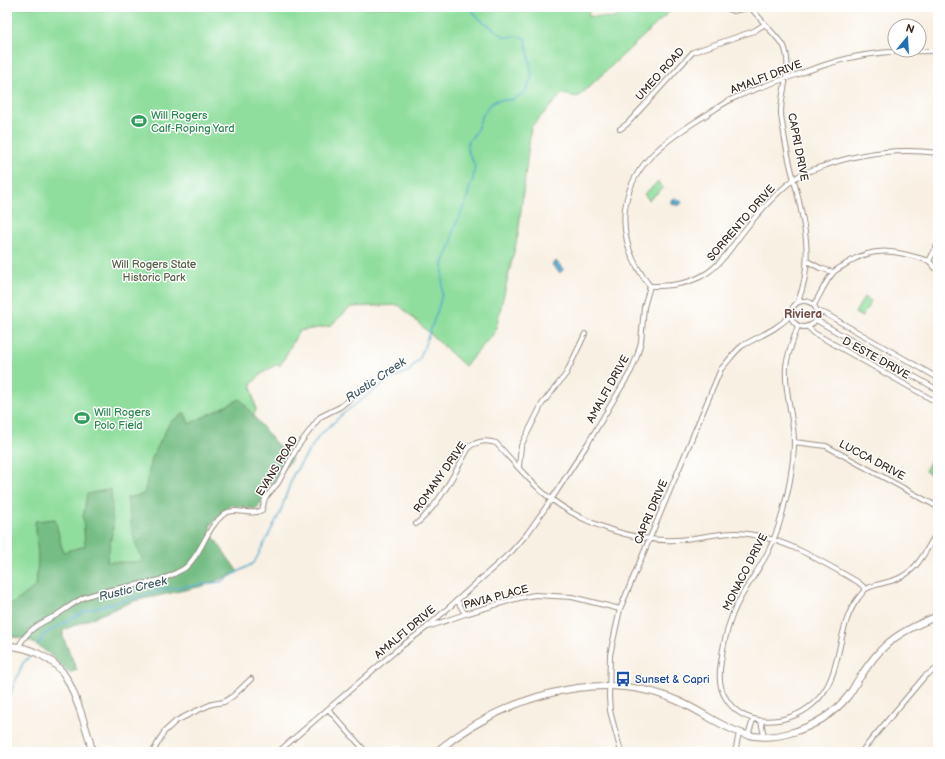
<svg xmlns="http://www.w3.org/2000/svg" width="945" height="759" font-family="'Balsamiq Sans',sans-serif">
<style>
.green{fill:#90de9d;stroke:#66845e}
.forest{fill:#74bd84;stroke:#587451}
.water{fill:#51a8cd;stroke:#466976}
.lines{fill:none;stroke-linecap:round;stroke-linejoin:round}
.stream{stroke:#51a8cd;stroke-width:1.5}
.street-casing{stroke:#9a8d80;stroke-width:6}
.secondary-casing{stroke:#9a8d80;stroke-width:8}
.street{stroke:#fff;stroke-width:4}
.secondary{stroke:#fff;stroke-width:6}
.labels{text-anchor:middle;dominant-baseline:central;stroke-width:3;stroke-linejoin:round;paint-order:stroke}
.street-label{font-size:11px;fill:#3b2a1e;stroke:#fff}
.leisure-label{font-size:11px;fill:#27864d;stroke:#fff;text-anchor:start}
.park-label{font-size:11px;fill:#546044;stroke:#fff}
.transit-label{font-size:11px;fill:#164399;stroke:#fff;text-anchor:start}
.neighbourhood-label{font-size:12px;font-weight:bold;fill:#74524a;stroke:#fff}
.water-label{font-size:12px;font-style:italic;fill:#445c64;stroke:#fff}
</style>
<rect width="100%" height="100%" fill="#fff"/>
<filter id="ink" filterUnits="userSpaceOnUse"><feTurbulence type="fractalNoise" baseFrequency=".025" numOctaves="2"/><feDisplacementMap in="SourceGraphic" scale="8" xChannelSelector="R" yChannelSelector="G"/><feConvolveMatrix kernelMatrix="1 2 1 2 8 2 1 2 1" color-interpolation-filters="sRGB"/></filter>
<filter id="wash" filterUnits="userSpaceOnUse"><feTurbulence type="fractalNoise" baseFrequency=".012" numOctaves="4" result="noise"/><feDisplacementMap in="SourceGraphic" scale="16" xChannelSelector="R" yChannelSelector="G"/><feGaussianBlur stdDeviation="0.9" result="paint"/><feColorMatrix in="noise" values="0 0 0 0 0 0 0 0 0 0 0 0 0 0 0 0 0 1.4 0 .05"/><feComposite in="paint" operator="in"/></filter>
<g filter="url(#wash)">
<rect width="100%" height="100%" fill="#f8f0e2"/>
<path class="green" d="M 7,7 L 590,7 L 588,16 L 614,18 L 628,7 L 673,7 L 667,14 L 578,97 L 562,94 L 531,127 L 518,235 L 495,332 L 465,366 L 399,305 L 351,307 L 330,326 L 299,331 L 280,366 L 277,364 L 260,375 L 251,385 L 256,410 L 254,414 L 259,433 L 236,499 L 218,515 L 197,545 L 20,638 L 7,636 Z
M 658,182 L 663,188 L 649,200 L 644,194 Z
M 864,297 L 871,301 L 862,317 L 855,313 Z
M 934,455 L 938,458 L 938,468 L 933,476 L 925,471 Z"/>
<path class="forest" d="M 240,399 L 273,440 L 292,459 L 265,492 L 260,505 L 255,509 L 231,505 L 210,525 L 212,535 L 238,572 L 203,586 L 134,601 L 63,630 L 63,637 L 77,670 L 69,673 C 52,656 33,636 7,636 L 7,605 L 14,603 L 36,586 L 38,557 L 35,521 L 55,519 L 63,552 L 85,546 L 83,517 L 87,494 L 111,489 L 113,528 L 107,562 L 143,562 L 134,539 L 127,498 L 144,494 L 152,458 L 170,422 L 185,413 L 189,424 Z"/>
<path class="water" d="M 675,198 L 680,200 L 682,202 L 680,205 L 676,205 L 671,203 L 671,200 Z
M 556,261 L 564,269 L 560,273 L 552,265 Z"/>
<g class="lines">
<path class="stream" d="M 38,644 L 45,634 L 85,611 L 166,589 L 220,582 L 254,563 L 280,513 L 293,475 L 319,436 L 345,412 L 388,380 L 409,371 L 420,358 L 438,309 L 442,294 L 443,264 L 451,245 L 453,231 L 467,199 L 469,189 L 473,179 L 475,166 L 467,149 L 468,142 L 476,132 L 482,116 L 490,104 L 498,100 L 509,100 L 516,98 L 526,91 L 532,76 L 526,39 L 518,36 L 505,37 L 477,17 L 470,7
M 7,701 L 23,663 L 29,657"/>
</g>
</g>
<g filter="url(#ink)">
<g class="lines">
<g class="street-casing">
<path id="street" d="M 724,7 L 733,11 L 752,7
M 751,8 L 784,46 C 793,68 781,90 781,112 C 781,119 783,127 784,134 C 792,189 821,246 798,301
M 620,129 L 627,124 L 693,52 L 754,31 L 765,24
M 807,261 L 820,268 L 833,272
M 929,261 L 938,244
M 929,261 L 938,271
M 650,286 C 667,286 684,285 700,277 C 720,267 730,249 743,232 C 758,213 775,194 794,179 C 802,173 812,170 821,167 C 858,153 899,148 938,153
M791 314a13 13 0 1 1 26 0a13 13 0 1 1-26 0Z
M 814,305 C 820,295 825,282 833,273 C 836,269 842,267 846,264 C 874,245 898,251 929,261
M 817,311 L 826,314 L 938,378
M 816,320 L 938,390
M 798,326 C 794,338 787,355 786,367 C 784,393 794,417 794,442 C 794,460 789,490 784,506 C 781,521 775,537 769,550 C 758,572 742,591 733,613 C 727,629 723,645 721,662 C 719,673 719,687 725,697 C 743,729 788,726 813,704 C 845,677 834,628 859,597 C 861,595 864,590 866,589 C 874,584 888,583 897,579 C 919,570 926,549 938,531
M 807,326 L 814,333 L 938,403
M 794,442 L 826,446 L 938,507
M 519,467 L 521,446 L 542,404 L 566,374 L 585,334
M 416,524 C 439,506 455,472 470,446 C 479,441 486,440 496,443 C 514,462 531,484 551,499 C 584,524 634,542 676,540 C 699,539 724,530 748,534 C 789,540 822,562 858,582 L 866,589
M 457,600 L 465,614
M 428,627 L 465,614 L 519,598 L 535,595 L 572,597 L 620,609
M 19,646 C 28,629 39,624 55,616 C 65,610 73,603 83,598 C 112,585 146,588 174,574 C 177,572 182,570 185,568 C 202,554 206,528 224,514 C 236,506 250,517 262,510 L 265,498 L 278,483 L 298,446 L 320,417 L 340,407 L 370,383
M 328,709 L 366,752
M 761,721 L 764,736
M 748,735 L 753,720
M 7,751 L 8,750
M 153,752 L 164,732 L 176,721 L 194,712 L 212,704 L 224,702 L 233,696 L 251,679
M 278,752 L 399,648 L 426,628 L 511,552 L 527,534 L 551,500 L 588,443 L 631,371 L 637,356 L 641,342 L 644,307 L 650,286 C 617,245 614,194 652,155 C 667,140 685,128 703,117 C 713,111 723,103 734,98 C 754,89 775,82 796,75 C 815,68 834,61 854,57 C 881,51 910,51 938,51
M 621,752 L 610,711 L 609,697 L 610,655 L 620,609 L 721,369 C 728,362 734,352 742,346 C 759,336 776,330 790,316
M 735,752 L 739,733
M 861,752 L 925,676 L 938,668"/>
</g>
<g class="secondary-casing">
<path id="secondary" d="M 7,646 C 29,646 56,659 67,679 C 73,690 77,702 81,713 C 85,726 90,739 92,752
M 436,752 C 501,699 597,665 678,701 C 719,719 740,747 790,733 C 812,727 834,714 848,696 C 853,690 856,682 861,676 C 868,665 876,654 886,645 C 900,632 920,623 938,616"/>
</g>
<use href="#street" class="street"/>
<use href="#secondary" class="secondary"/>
</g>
</g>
<defs>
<g id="stadium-bare" transform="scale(1.2)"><path d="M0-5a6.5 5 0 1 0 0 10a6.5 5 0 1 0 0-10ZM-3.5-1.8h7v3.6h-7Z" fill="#2e9e5b" stroke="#fff" stroke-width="2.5" paint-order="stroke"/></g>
<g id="bus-bare" transform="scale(1.2)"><path d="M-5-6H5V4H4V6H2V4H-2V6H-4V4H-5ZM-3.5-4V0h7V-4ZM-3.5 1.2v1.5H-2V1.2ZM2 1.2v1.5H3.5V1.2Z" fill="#1a4fb4" stroke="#fff" stroke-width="2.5" paint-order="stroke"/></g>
</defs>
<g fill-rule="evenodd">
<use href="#stadium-bare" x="139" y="121"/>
<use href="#stadium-bare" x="82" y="418"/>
<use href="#bus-bare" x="623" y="679"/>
</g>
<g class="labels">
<g class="street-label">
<text transform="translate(660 74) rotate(-48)">UMEO ROAD</text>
<text transform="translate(766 77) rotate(-21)">AMALFI DRIVE</text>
<text transform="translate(798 147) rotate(79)">CAPRI DRIVE</text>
<text transform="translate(741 223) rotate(-49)">SORRENTO DRIVE</text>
<text transform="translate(876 358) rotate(29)">D ESTE DRIVE</text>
<text transform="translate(608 389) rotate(-61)">AMALFI DRIVE</text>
<text transform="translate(872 460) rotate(28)">LUCCA DRIVE</text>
<text transform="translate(277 466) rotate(-58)">EVANS ROAD</text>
<text transform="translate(440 477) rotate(-55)">ROMANY DRIVE</text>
<text transform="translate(651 512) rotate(-67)">CAPRI DRIVE</text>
<text transform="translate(745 572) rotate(-63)">MONACO DRIVE</text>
<text transform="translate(496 597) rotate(-15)">PAVIA PLACE</text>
<text transform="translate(405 632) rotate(-40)">AMALFI DRIVE</text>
</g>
<g class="leisure-label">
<text x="151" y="115">Will Rogers<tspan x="151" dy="13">Calf-Roping Yard</tspan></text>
<text x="94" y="412">Will Rogers<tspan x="94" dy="13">Polo Field</tspan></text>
</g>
<g class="park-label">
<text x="154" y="264">Will Rogers State<tspan x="154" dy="13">Historic Park</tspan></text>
</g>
<g class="transit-label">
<text x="635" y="679">Sunset &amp; Capri</text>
</g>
<g class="neighbourhood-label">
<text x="803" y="314">Riviera</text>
</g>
<g class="water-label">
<text transform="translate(376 380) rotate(-34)">Rustic Creek</text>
<text transform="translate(133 589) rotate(-14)">Rustic Creek</text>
</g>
</g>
<rect width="945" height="759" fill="none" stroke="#fff" stroke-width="24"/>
<g transform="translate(907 38) rotate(18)"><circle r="19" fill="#ffffff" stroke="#b1aaa5"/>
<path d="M0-3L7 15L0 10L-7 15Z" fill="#1f6fb2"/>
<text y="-6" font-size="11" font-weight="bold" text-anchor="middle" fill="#3b2a1e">N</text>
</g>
</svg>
